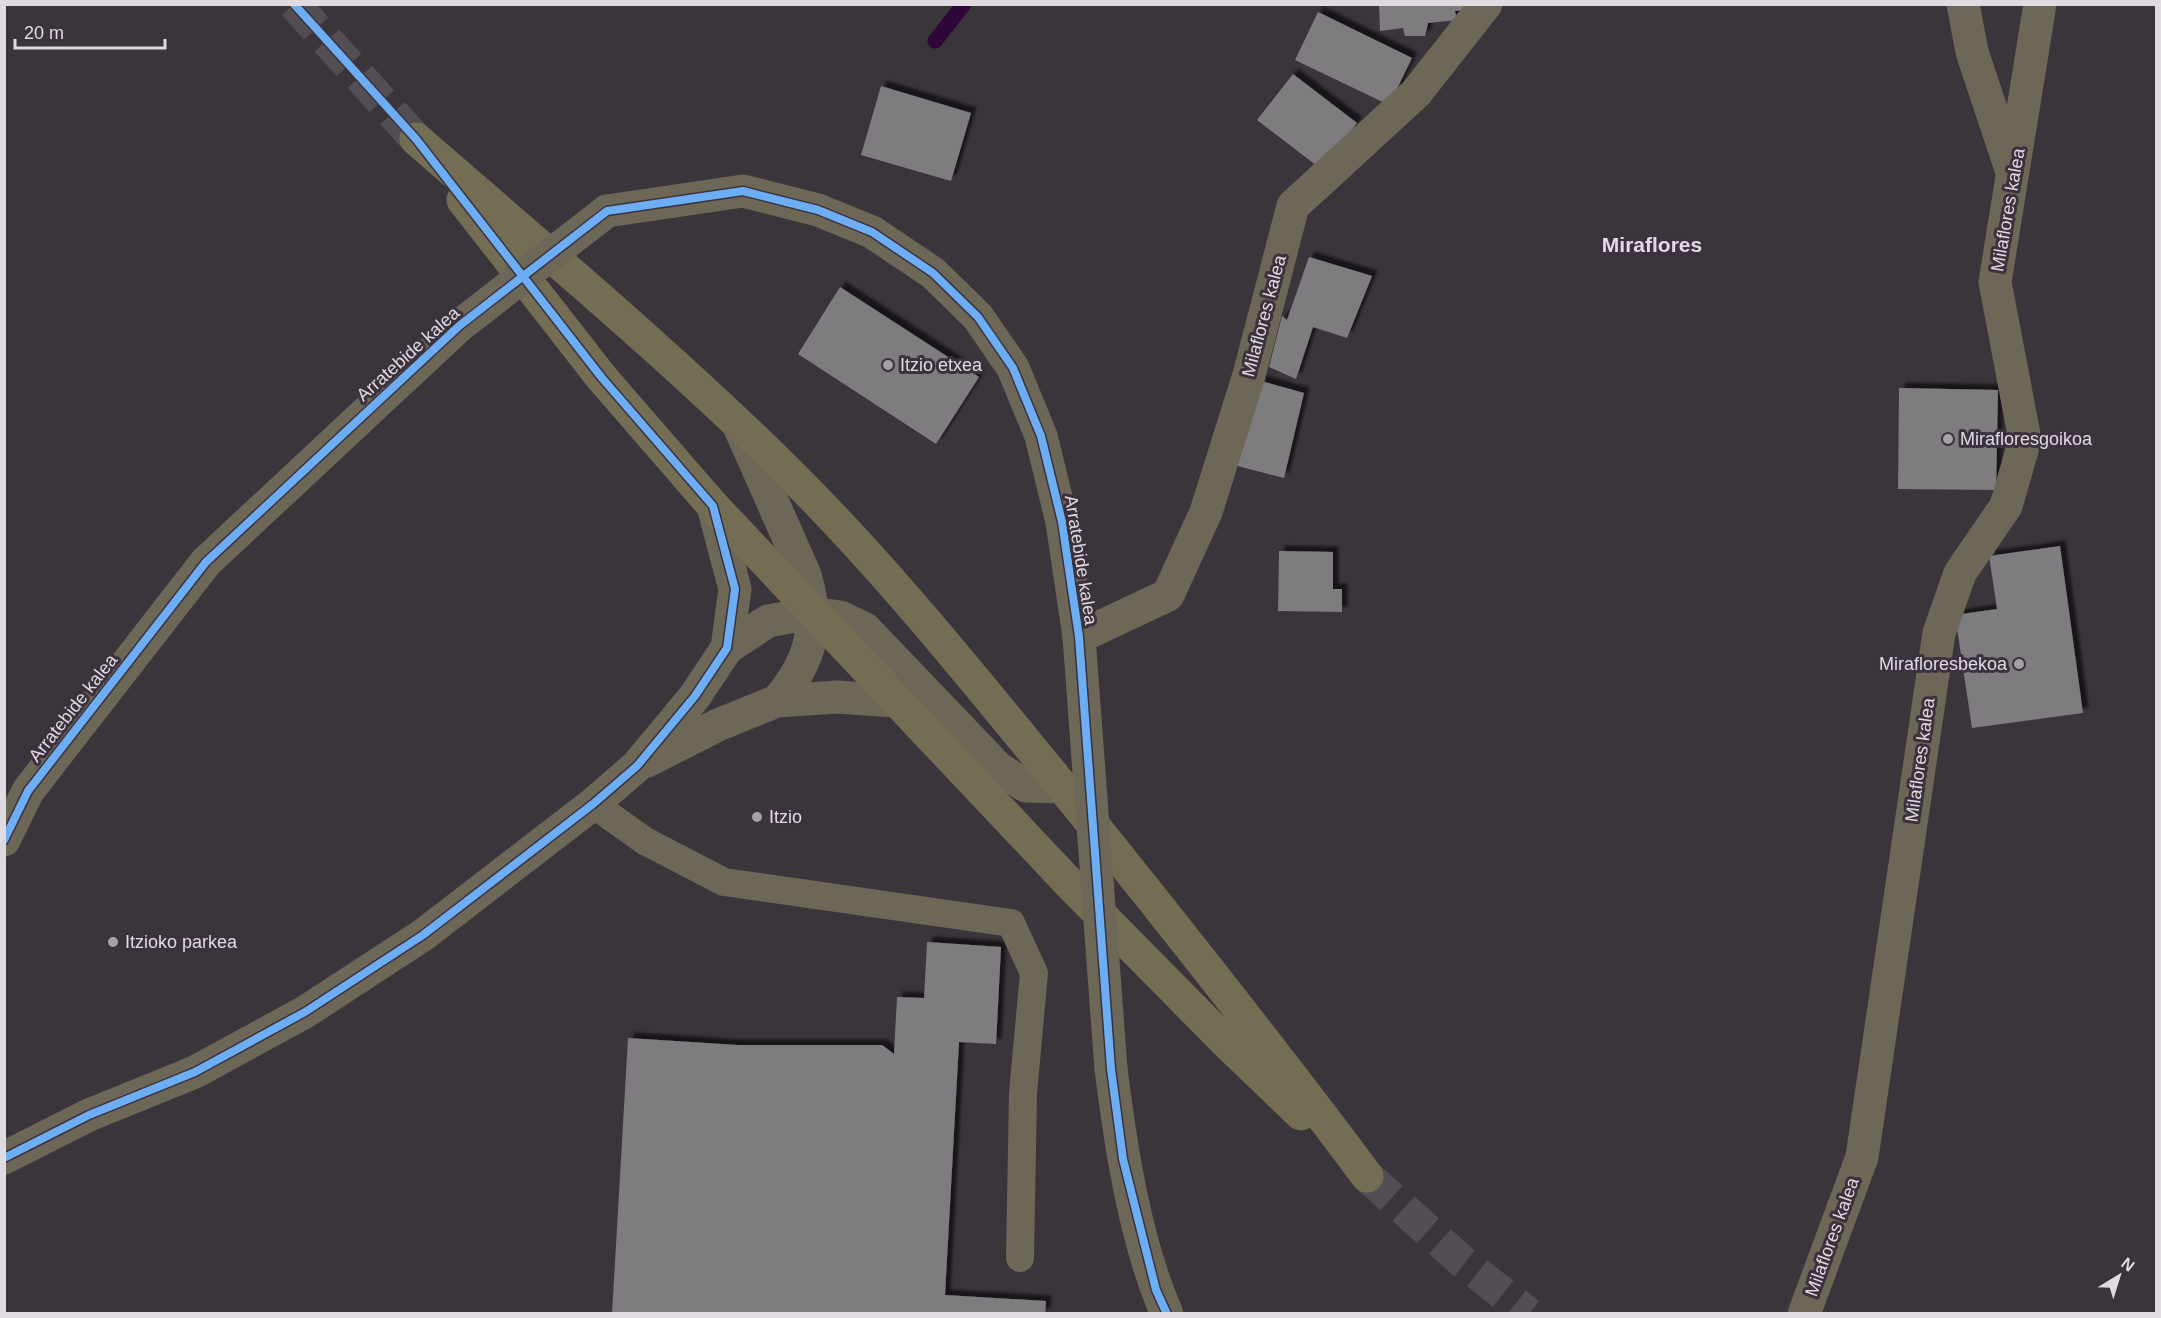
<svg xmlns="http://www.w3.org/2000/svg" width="2161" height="1318" font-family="Arial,sans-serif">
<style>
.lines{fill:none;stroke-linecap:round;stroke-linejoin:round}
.stream{stroke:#2e0637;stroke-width:15}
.building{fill:#7f7b80;filter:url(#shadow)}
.trunk-tunnel{stroke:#534e54;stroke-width:33;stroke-dasharray:33 16;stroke-linecap:butt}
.service{stroke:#6d6758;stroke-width:28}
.minor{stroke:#6d6758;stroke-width:33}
.tertiary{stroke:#6d6758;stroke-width:33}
.trunk{stroke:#736d54;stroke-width:33}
.tertiary-bridge{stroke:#6d6758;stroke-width:33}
.cycleway-casing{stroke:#3b323e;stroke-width:11}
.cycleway{stroke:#6dadf4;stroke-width:8}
.poi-dot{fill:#a6a0a7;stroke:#3b323e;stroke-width:2}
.labels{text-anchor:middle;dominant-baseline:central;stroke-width:6;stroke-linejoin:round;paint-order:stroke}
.street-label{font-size:18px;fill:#e0dae1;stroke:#3b323e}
.poi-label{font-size:18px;fill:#e0dae1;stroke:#3b323e;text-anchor:start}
.quarter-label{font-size:21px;font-weight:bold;fill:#e4d9e7;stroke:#3b323e}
</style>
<defs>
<filter id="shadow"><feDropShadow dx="5.5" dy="-5.5" stdDeviation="1.5" flood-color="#0009"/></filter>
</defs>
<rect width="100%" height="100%" fill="#3a353b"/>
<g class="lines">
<path class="stream" d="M 935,41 L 964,4"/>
</g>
<path class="building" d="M 1379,4 L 1468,4 L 1469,10 L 1455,11 L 1457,20 L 1428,23 L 1425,36 L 1405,36 L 1403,28 L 1380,31 Z
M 1318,12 L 1412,58 L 1389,105 L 1295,60 Z
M 1293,74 L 1357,123 L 1321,169 L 1257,120 Z
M 881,86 L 971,113 L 951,181 L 861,155 Z
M 1309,257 L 1372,276 L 1347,338 L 1313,327 L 1296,379 L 1269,367 L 1282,316 L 1287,320 Z
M 840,287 L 979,377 L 936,444 L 798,354 Z
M 1261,381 L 1304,393 L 1284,478 L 1234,465 Z
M 1899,388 L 1998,390 L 1996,490 L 1898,489 Z
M 2060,546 L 2083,713 L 1972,728 L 1955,615 L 1997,609 L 1989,556 Z
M 1279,551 L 1333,552 L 1333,589 L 1342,589 L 1342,612 L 1278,611 Z
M 927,942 L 1001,947 L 996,1044 L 959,1042 L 945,1295 L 1046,1301 L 1045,1314 L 612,1314 L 628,1038 L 737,1045 L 882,1045 L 894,1054 L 897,997 L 924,998 Z"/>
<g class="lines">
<path class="trunk-tunnel" d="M 294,4 L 416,139
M 1367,1176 L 1464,1263 L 1529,1314"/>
<path class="service" d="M 593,804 L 645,841 L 724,882 L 1011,923 L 1034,973 L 1023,1093 L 1020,1258"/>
<path class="minor" d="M 1963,4 L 1972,52 L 2012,172
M 1079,637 L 1168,595 L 1206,512 L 1249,375 L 1293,206 L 1416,93 L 1486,4
M 1804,1314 L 1862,1157 L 1939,633 L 1960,573 L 2006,506 L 2025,440 L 1995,282 L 2040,4"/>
<path class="tertiary" d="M 607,211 L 743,191 L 818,210 L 872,232 L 933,273 L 978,317 L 1013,368 L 1041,436 L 1062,522 L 1079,637
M 739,426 L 805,575 C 820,626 812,660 777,701
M 713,506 L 735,589 L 727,648
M 647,761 L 718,725 L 777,701 L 837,697 L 895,701
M 4,840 L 28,791 L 206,562 L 459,326
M 1111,1069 C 1121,1148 1135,1241 1167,1314
M 4,1158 L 89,1115 L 195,1072 L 305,1012 L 423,935 L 593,804 L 637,766 L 695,696 L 727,648 L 768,621 L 812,613 L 840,617 L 865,629 L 998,768 L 1026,786 L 1062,787"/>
<path class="trunk" d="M 416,139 C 537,244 661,348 776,460 C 879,560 970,674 1061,785 C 1165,914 1268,1043 1367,1176
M 463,200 L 602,378 L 713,506 L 1070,884 L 1224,1040 L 1301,1114"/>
<path class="tertiary-bridge" d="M 459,326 L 607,211
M 1079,637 L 1111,1069"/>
<g class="cycleway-casing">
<path id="cycleway" d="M 4,840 L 28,791 L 206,562 L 459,326 L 607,211 L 743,191 L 818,210 L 872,232 L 933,273 L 978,317 L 1013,368 L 1041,436 L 1062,522 L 1079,637 L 1111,1069 L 1123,1159 L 1156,1290 L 1167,1314
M 4,1158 L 89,1115 L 195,1072 L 305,1012 L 423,935 L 593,804 L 637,766 L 695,696 L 727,648 L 735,589 L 713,506 L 602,378 L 416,139 L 294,4"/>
</g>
<use href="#cycleway" class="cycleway"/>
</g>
<g class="poi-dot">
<circle cx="888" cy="365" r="6"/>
<circle cx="1948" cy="439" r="6"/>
<circle cx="2019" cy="664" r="6"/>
<circle cx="757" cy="817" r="6"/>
<circle cx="113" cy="942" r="6"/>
</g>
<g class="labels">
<g class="street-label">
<text transform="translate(2008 210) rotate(-80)">Milaflores kalea</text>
<text transform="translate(1264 316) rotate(-75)">Milaflores kalea</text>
<text transform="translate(408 354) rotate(-42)">Arratebide kalea</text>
<text transform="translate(1081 560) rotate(81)">Arratebide kalea</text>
<text transform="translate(73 708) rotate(-52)">Arratebide kalea</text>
<text transform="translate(1920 760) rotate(-82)">Milaflores kalea</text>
<text transform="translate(1832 1237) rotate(-70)">Milaflores kalea</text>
</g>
<g class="poi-label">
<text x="900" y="365">Itzio etxea</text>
<text x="1960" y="439">Mirafloresgoikoa</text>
<text x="2007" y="664" text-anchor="end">Mirafloresbekoa</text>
<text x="769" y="817">Itzio</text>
<text x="125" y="942">Itzioko parkea</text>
</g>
<g class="quarter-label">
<text x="1652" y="244">Miraflores</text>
</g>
</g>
<rect width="2161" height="1318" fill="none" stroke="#e0dae1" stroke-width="12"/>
<g transform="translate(2119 1276) rotate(38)" stroke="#3b323e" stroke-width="4.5" paint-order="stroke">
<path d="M0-4.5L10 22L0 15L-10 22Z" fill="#e0dae1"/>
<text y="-9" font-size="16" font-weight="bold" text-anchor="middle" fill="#e0dae1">N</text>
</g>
<path d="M15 39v9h150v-9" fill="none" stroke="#e0dae1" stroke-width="3"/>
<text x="24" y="39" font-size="18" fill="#e0dae1" stroke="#3b323e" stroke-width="4.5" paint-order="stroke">20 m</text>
</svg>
